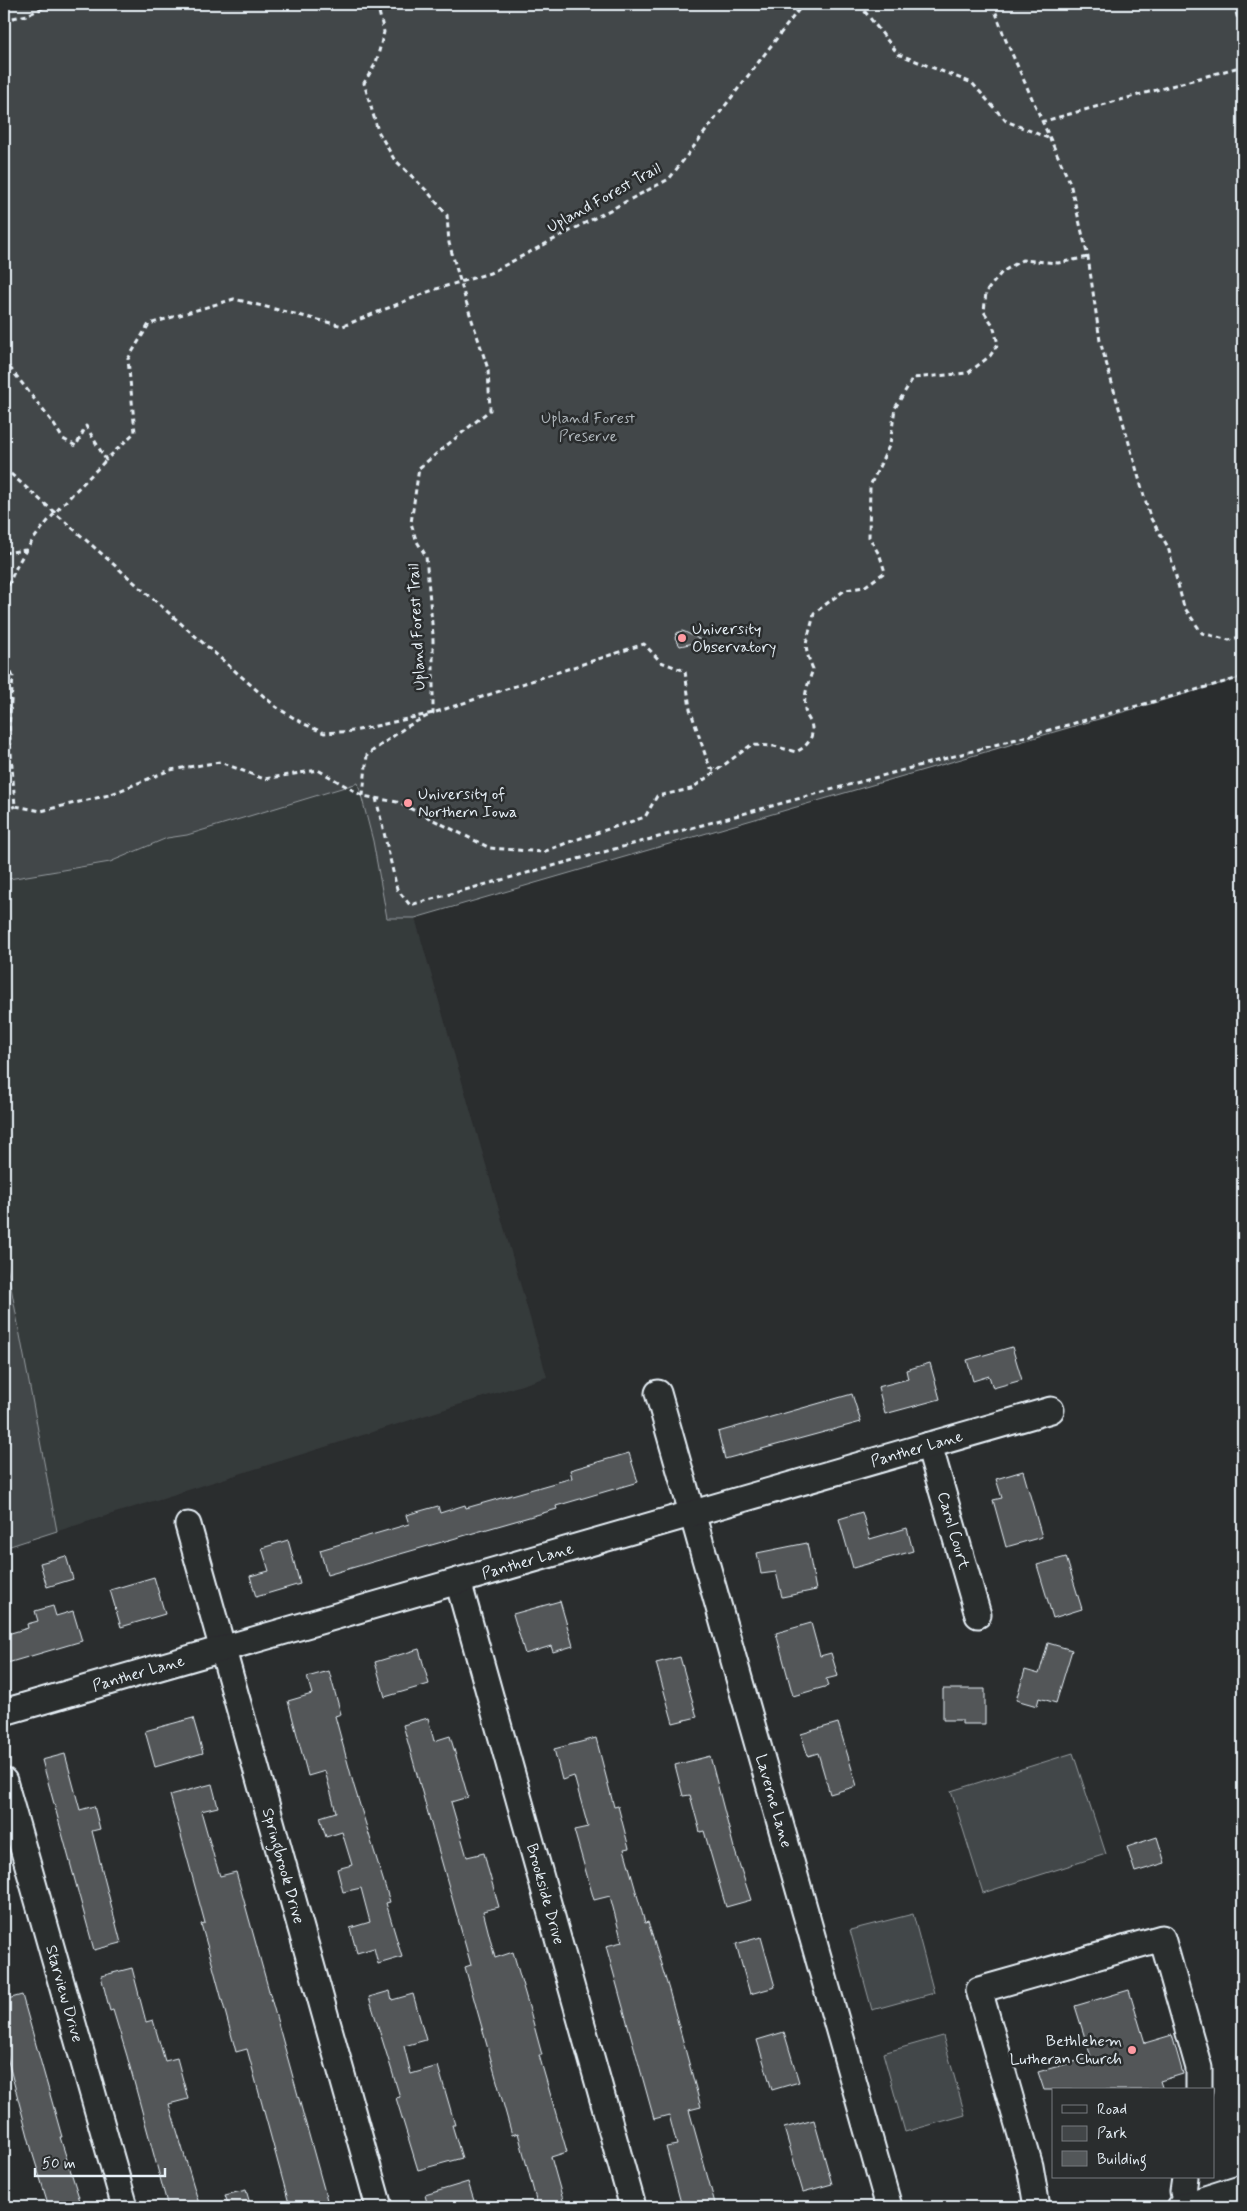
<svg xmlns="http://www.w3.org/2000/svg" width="1247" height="2211" font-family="Mynerve,sans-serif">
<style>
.built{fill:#363a3b}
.green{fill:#424648;stroke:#959ca0}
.building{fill:#535759;stroke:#e8f1f8}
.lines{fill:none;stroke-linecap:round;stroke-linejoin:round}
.minor-casing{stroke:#e8f1f8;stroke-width:29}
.path{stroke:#e8f1f8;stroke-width:3;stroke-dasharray:5 4;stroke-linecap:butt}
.minor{stroke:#2a2d2e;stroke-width:25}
.poi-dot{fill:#ff9aa2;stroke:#2a2d2e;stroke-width:2}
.labels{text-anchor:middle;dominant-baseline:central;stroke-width:5;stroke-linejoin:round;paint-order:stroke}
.street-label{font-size:16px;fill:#e8f1f8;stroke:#2a2d2e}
.park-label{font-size:16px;fill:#aeb5ba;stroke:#2a2d2e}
.poi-label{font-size:16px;fill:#e8f1f8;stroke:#2a2d2e;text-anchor:start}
</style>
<rect width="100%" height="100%" fill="#2a2d2e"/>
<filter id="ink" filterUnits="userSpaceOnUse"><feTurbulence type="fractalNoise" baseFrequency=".02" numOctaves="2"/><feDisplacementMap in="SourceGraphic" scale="10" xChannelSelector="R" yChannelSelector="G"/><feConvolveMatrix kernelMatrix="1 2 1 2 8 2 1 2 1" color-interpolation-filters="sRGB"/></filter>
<g filter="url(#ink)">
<path class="built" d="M 4,4 L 1243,4 L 1243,678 L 415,918 L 547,1377 L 4,1548 Z"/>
<path class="green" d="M 4,4 L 1243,4 L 1243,677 L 415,918 L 387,918 L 373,841 L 358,783 L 187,835 L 167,838 L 110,862 L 9,879 L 4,883 Z
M 4,1250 L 57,1531 L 4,1548 Z
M 1073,1753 L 1106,1854 L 983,1893 L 951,1791 Z
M 913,1914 L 934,1993 L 872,2010 L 850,1930 Z
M 943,2036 L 965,2115 L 905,2132 L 883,2053 Z"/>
<path class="building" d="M 682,631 L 685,632 L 703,641 L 680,646 L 675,638 L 677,633 Z
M 1012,1347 L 1022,1380 L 993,1388 L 989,1376 L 973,1381 L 967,1360 Z
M 930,1363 L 940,1399 L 885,1414 L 878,1387 L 908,1379 L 906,1370 Z
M 852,1394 L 861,1422 L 725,1459 L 718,1432 Z
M 629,1453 L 638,1482 L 556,1506 L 557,1509 L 327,1575 L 320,1550 L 409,1524 L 406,1515 L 438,1506 L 440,1513 L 465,1505 L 466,1508 L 572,1478 L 570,1470 Z
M 1023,1471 L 1042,1537 L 1006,1547 L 993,1500 L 1002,1498 L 996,1479 Z
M 862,1512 L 870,1539 L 907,1528 L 913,1551 L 853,1568 L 839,1519 Z
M 288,1540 L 300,1584 L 256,1597 L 250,1576 L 269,1571 L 262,1548 Z
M 807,1543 L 816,1590 L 782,1597 L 776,1572 L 761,1574 L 757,1553 Z
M 66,1556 L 73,1579 L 47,1587 L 40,1563 Z
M 1066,1557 L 1082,1609 L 1053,1618 L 1037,1565 Z
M 154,1577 L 165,1614 L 121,1627 L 110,1590 Z
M 560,1601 L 573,1646 L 553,1652 L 551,1646 L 525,1654 L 513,1614 Z
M 53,1606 L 56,1616 L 73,1611 L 82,1641 L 4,1664 L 4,1635 L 28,1628 L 27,1624 L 38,1621 L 35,1611 Z
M 811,1623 L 820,1656 L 831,1653 L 838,1676 L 826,1679 L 828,1686 L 793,1696 L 776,1633 Z
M 1048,1643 L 1072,1650 L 1056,1703 L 1039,1698 L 1037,1706 L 1016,1700 L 1025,1670 L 1039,1674 Z
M 419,1649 L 429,1684 L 385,1697 L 375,1662 Z
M 680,1657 L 697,1717 L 673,1723 L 656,1663 Z
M 329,1671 L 341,1714 L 335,1716 L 354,1786 L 390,1902 L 386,1903 L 402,1957 L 378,1964 L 374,1948 L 357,1953 L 350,1928 L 370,1922 L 361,1888 L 343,1892 L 337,1869 L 352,1865 L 342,1832 L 326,1837 L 320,1817 L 336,1812 L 325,1771 L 308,1776 L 288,1701 L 312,1694 L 307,1677 Z
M 943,1689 L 985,1689 L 985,1724 L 962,1724 L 962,1720 L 943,1720 Z
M 193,1718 L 203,1753 L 155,1767 L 145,1731 Z
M 428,1718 L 434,1741 L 450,1736 L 462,1776 L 468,1797 L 451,1802 L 467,1857 L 484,1853 L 488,1869 L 499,1907 L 483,1911 L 495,1958 L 513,1952 L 529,2007 L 542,2055 L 539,2055 L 567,2152 L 551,2157 L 565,2207 L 538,2207 L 518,2133 L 512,2135 L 465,1967 L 471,1965 L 403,1725 Z
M 838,1723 L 857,1786 L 830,1794 L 818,1753 L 808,1756 L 801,1734 Z
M 596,1738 L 614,1807 L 618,1806 L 629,1848 L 624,1849 L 645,1923 L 648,1922 L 669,1990 L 701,2107 L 689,2110 L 716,2207 L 682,2207 L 666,2147 L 677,2145 L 669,2115 L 654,2119 L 606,1946 L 622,1942 L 610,1896 L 594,1900 L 574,1830 L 588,1827 L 574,1776 L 562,1780 L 554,1749 Z
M 65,1754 L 80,1810 L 94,1806 L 100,1829 L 92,1831 L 121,1943 L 94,1950 L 42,1760 Z
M 710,1756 L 734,1848 L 751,1900 L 726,1907 L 704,1831 L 700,1832 L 690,1795 L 683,1796 L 675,1765 Z
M 212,1784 L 218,1807 L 201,1811 L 214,1857 L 220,1876 L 236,1872 L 329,2207 L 290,2207 L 247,2049 L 236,2052 L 211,1959 L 201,1924 L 205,1923 L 170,1795 Z
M 1157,1837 L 1165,1863 L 1135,1872 L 1127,1847 Z
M 761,1937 L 775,1987 L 750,1994 L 736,1944 Z
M 132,1968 L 146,2022 L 153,2020 L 165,2061 L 177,2058 L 188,2099 L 169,2104 L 200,2207 L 168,2207 L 127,2056 L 113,2010 L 110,2011 L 101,1976 Z
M 1129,1990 L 1145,2043 L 1172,2035 L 1183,2074 L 1160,2081 L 1163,2090 L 1044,2090 L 1038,2072 L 1091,2057 L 1075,2006 Z
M 390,1991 L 392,2000 L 413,1994 L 426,2040 L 404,2046 L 411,2074 L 438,2066 L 455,2125 L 452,2125 L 462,2158 L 418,2170 L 396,2098 L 400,2097 L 369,1997 Z
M 22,1995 L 62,2137 L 60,2137 L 82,2207 L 49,2207 L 33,2155 L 4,2046 L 4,2000 Z
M 784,2032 L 799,2082 L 772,2090 L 757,2040 Z
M 814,2120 L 832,2184 L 803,2192 L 784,2128 Z
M 468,2182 L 476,2207 L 428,2207 L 425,2195 Z
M 246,2190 L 251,2207 L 229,2207 L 225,2195 Z"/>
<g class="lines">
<g class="minor-casing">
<g id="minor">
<path id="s1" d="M 658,1393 L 889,2207"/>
<path id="s2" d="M 929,1445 L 978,1615"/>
<path id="s3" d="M 188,1525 L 379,2207"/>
<path id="s4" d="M 458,1581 L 633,2207"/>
<path id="s5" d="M 4,1712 L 1051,1410"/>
<path id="s6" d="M 4,1781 L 125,2207"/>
<path d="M 1185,2177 L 1183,2191 L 1186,2207"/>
<path d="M 1037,2207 L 1030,2166 L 979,1990 L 1162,1938 L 1199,2068 L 1199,2090"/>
<path d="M 1180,2207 L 1243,2187"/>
</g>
</g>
<path class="path" d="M 102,4 L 113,6 L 121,4
M 377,4 L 384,32 L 376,63 L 364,83 L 378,131 L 394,159 L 427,191 L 447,215 L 449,243 L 468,308 L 488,369 L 490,410 L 419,468 L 411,523 L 416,540 L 426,556 L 433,635 L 433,713 L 406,727 L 367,755 L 363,796 L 397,802 L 490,848 L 543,852 L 572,841 L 645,817 L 657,796 L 691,789 L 716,771
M 859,4 L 898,54 L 972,83 L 1006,121 L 1048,138
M 993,4 L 1004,36 L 1070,183 L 1088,257 L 1100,341 L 1150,517 L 1168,547 L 1184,607 L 1202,633 L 1229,640 L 1243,636
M 1234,4 L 1243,39
M 4,20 L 27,15 L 52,4
M 1041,122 L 1243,66
M 4,360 L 53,423 L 63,439 L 76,446 L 86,426 L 106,460 L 135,432 L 128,359 L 149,324 L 234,299 L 343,326 L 433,290 L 490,273 L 669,179 L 803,4
M 4,468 L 276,707 L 302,723 L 324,733 L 354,731 L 433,713 L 644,644 L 661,662 L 685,671 L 690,709 L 707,760 L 711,768 L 716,771 L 751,745 L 774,746 L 796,752 C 808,746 815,737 811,723 C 809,719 805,714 805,709 C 803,696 809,681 813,669 C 800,640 809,641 814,613 L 845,590 L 864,587 L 885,572 L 880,556 L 869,537 L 870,486 L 890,444 L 895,408 L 913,378 L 968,373 L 990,356 L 998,344 L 993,325 L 984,312 L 986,292 L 1002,272 L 1022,260 L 1058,263 L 1088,257
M 4,553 L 25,550
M 4,603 C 15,545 67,501 106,460
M 4,656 L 13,677 L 9,726 L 15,806 L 41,811 L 109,795 L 170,770 L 220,762 L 264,779 L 318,770 L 363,796
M 376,798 L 397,889 L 410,905 L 1243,677
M 4,811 L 15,806"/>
<use href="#minor" class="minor"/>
</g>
</g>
<g class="poi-dot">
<circle cx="682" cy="638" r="5"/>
<circle cx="408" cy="803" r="5"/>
<circle cx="1132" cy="2050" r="5"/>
</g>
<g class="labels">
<g class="street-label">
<text transform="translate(604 198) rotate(-29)">Upland Forest Trail</text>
<text transform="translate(417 627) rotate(-93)">Upland Forest Trail</text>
<text stroke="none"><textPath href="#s5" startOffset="950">Panther Lane</textPath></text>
<text stroke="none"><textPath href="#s2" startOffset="89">Carol Court</textPath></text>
<text stroke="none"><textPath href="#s5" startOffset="545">Panther Lane</textPath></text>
<text stroke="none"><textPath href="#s5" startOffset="140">Panther Lane</textPath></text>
<text stroke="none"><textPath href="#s1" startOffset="424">Laverne Lane</textPath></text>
<text stroke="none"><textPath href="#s3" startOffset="354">Springbrook Drive</textPath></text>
<text stroke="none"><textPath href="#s4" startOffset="325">Brookside Drive</textPath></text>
<text stroke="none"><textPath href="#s6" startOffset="221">Starview Drive</textPath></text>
</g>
<g class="park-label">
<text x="588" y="418">Upland Forest<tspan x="588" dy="18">Preserve</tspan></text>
</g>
<g class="poi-label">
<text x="692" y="629">University<tspan x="692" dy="18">Observatory</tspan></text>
<text x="418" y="794">University of<tspan x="418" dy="18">Northern Iowa</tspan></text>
<text x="1122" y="2041" text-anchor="end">Bethlehem<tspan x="1122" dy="18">Lutheran Church</tspan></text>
</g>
</g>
<rect width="1247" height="2211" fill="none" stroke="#2a2d2e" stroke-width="20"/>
<rect x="10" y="10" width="1227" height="2191" fill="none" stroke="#e8f1f8" stroke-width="2" filter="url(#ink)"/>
<rect x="1052" y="2088" width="162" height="90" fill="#2a2d2e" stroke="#767b7f"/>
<rect x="1062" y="2105" width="25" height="8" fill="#2a2d2e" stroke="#767b7f"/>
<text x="1097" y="2114" font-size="15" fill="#e8f1f8">Road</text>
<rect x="1062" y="2126" width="25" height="15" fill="#424648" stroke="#767b7f"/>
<text x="1097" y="2138" font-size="15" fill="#e8f1f8">Park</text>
<rect x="1062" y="2151" width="25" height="15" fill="#535759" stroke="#767b7f"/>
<text x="1097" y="2164" font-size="15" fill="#e8f1f8">Building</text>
<path d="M35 2168v8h130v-8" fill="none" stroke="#e8f1f8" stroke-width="2.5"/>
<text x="42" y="2168" font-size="15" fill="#e8f1f8" stroke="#2a2d2e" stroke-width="4" paint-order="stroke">50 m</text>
</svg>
